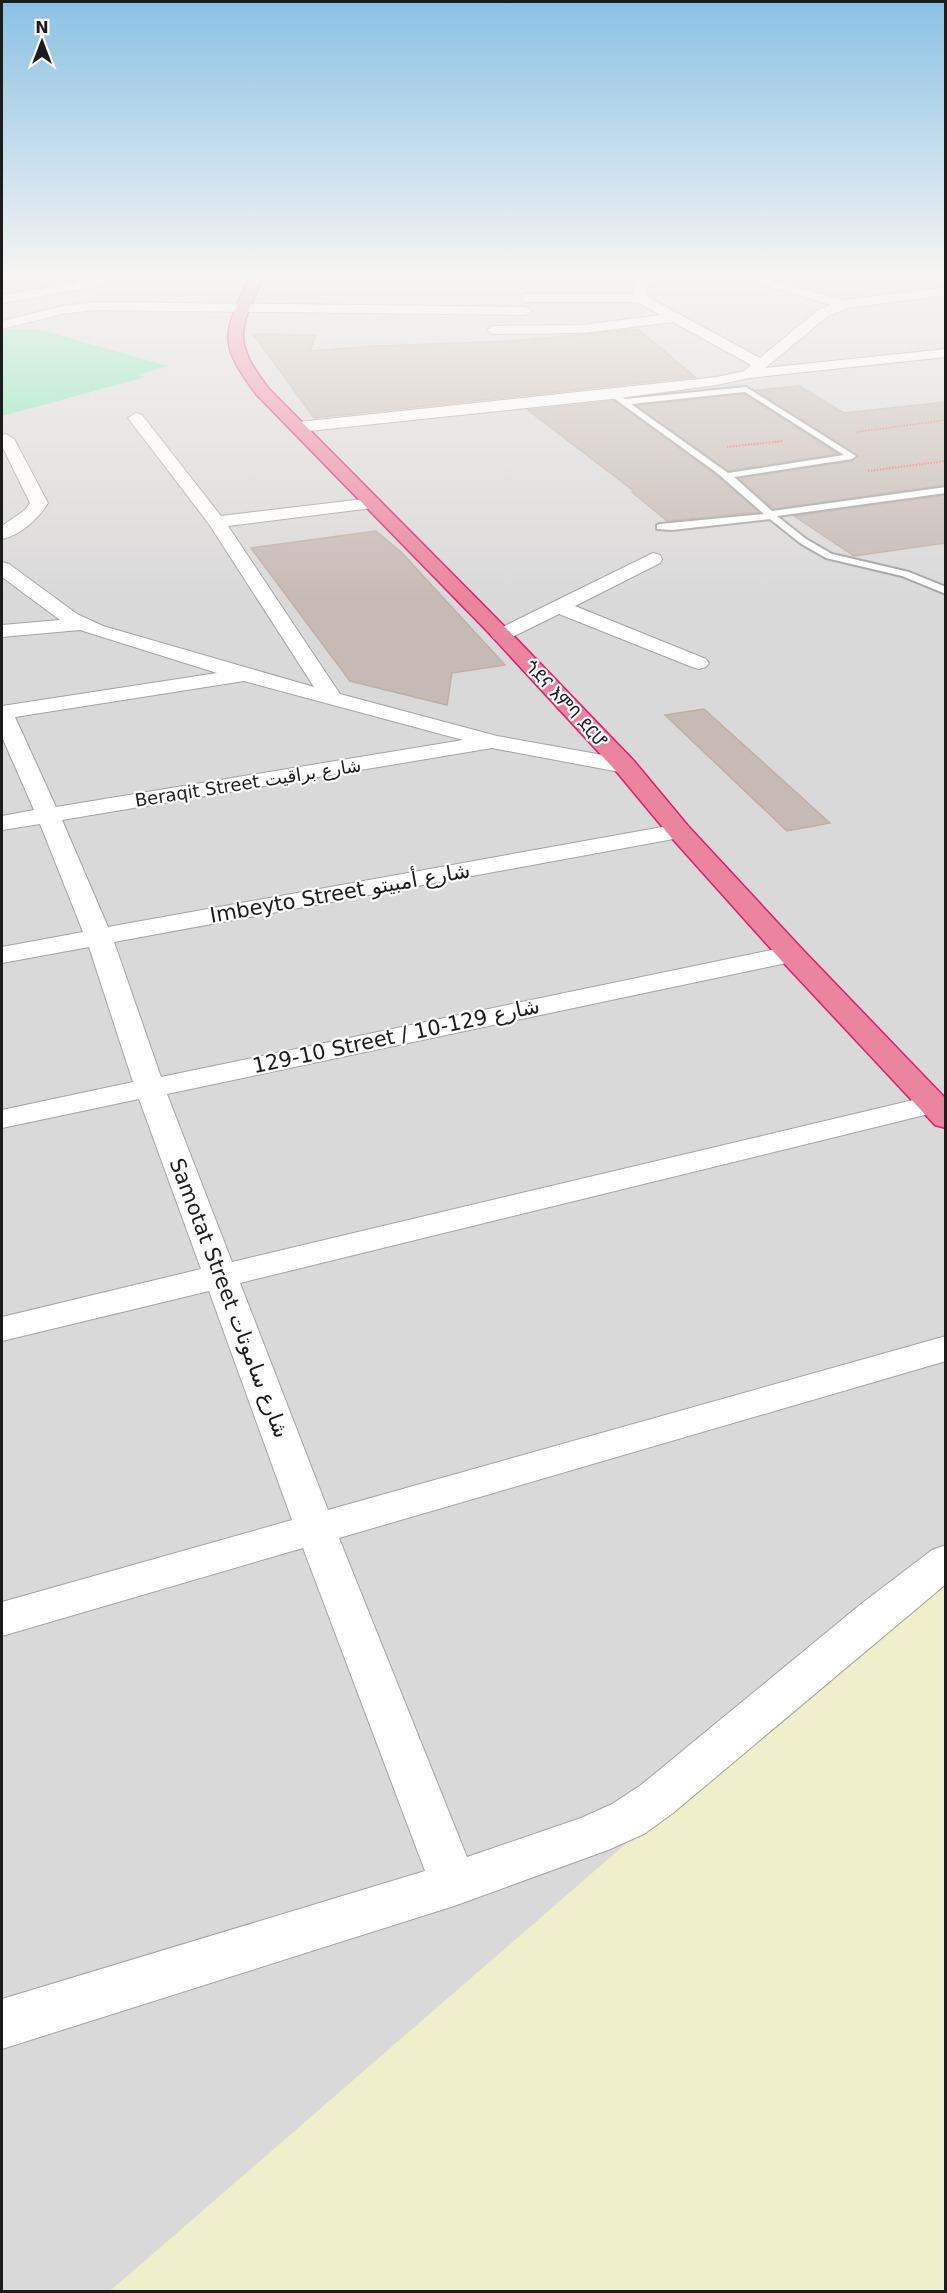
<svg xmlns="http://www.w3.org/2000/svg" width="947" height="2293" viewBox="0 0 947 2293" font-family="'DejaVu Sans',Cairo,'Noto Sans Ethiopic',sans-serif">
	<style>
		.residential { fill: #dad9d9 }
		.farmland { fill: #efefcb }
		.pitch { fill: #7ae2b2 }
		.building { fill: #c6bab4; stroke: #c1aea3; stroke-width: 1.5 }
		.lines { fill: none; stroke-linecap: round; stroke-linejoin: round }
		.lane-casing { stroke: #a3a3a3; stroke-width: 4 }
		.street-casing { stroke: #a3a3a3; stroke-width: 2 }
		.highway-casing { stroke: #e01a6d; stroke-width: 3 }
		.path-far1 { stroke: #ff6661; stroke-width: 1.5; stroke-dasharray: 1.5 1.5; stroke-linecap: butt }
		.path { stroke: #ff6661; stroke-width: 2; stroke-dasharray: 1.5 1.5; stroke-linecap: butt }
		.lane { fill: #fff; fill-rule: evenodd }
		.street { fill: #fff; fill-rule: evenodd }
		.highway { fill: #eb849f; fill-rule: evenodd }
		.labels { text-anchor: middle; stroke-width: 4.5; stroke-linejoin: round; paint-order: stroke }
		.far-street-label { font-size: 18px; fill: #1c1c1c; stroke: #fff }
		.street-label { font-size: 21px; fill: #1c1c1c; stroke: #fff }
	</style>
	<rect width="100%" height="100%" fill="#eee9e1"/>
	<path class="residential" d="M2,277H945V2291H2Z"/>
	<path class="farmland" d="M945,1567V2291H110Z"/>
	<path class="pitch" d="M2,330H42L168,366L139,375L146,377L2,416Z"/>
	<path class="building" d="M638,329L695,377L314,418L253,334L316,335L310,351L376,346L513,341Z
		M799,386L844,413L945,402V485L773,509L739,478L852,461L858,456L756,390Z
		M744,394L838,454L729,471L637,406Z
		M614,401L716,475L759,512L667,521L632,492H635L528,410Z
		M945,495V543L854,556L794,516Z
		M376,531L402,553L505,665L452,673L447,705L350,681L251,548Z
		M704,709L830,823L787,831L665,715Z"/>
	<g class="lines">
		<g class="lane-casing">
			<path id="lane" d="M746,387L856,456L852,459L734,477L772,511L946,487V493L777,516L806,539L832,554L909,572L946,587V594L902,576L826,558L800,543L770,519L672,530L657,529V525L660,524L764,514L717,473L608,394L615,392L625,399ZM745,392L844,455L728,473L631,404Z"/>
		</g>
		<g class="street-casing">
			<path id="street" d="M646,277H662L647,287L646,296L760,358L818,310L831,305L738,277H760L844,300L946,287V295L847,308L828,316L765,368L946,349V357L749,378L717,385L612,399L299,432L291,427L299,422L717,377L744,371L751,365L673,322L583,333L494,334L487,330L494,326L583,325L661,315L636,302H525L519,298L525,294H633L637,282Z
				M101,278L105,279L107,282L105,285L2,303V295Z
				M94,302L525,307L532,311L525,315L94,310L63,314L2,329V321L63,306Z
				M136,413L142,415L221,516L372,498L378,499L381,503L378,507L372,508L228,526L340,694L497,736L625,759L633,761L637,766L633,771L625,773L492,748L62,820L108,927L679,824L688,826L691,831L688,836L679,838L114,942L161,1077L791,946L801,948L805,954L801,960L791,962L167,1094L232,1262L934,1095L946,1099L945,1110L240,1283L328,1510L946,1336V1361L339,1538L467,1857L581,1818L612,1804L641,1785L861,1604L932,1550L946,1545V1584L673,1813L644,1834L608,1850L454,1906L2,2049V1999L425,1871L303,1548L2,1636V1602L292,1520L209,1291L2,1341V1317L201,1269L139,1099L2,1128V1110L133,1082L89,947L2,963V947L83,932L40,824L2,830V816L34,810L2,737V706L217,673L80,630L2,637V625L60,620L2,577V562L9,564L77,614L103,626L314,687L209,524L128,418ZM244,681L463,740L56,807L15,717Z
				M6,434L14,439L48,503C38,519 21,535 2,539V526L25,510L30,503L2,446V435Z
				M653,553L660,555L662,559L660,563L575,606L706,659L709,663L706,667L699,669L692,667L559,614L508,639H494L491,635L494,631Z"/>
		</g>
		<g class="highway-casing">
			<path id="highway" d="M250,277H263C240,329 231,340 269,389L502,624L634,761L688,826L801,948L946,1099V1128L935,1125L781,960L670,836L616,771L488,632L257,395C217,341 223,335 250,277Z"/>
		</g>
		<path class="path-far1" d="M856,432L946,420
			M774,442L783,441"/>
		<path class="path" d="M727,447L783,441
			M868,471L946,461"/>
		<use href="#lane" class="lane"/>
		<use href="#street" class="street"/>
		<use href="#highway" class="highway"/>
	</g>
	<linearGradient id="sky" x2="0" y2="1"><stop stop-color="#8ac1e4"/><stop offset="0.46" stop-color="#f7f5f2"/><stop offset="1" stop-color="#f7f5f2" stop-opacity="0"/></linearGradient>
	<rect width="947" height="598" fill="url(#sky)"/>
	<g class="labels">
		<g class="far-street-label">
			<text transform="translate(566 704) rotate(47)" y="6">ጎደና እምባ ደርሆ</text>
			<text transform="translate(248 783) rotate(-9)" y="6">Beraqit Street شارع براقيت</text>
		</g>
		<g class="street-label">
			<text transform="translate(340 893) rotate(-10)" y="7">Imbeyto Street شارع أمبيتو</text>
			<text transform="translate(396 1036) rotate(-12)" y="7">129-10 Street / شارع 129-10</text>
			<text transform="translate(229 1298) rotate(69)" y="7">Samotat Street شارع ساموتات</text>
		</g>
	</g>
	<rect width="947" height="2293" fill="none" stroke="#1c1c1c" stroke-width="6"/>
	<g transform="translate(42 42)" stroke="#ffffff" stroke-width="4.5" paint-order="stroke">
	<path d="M0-4.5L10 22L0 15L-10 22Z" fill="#1c1c1c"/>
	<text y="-9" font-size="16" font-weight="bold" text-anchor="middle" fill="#1c1c1c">N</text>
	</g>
</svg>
